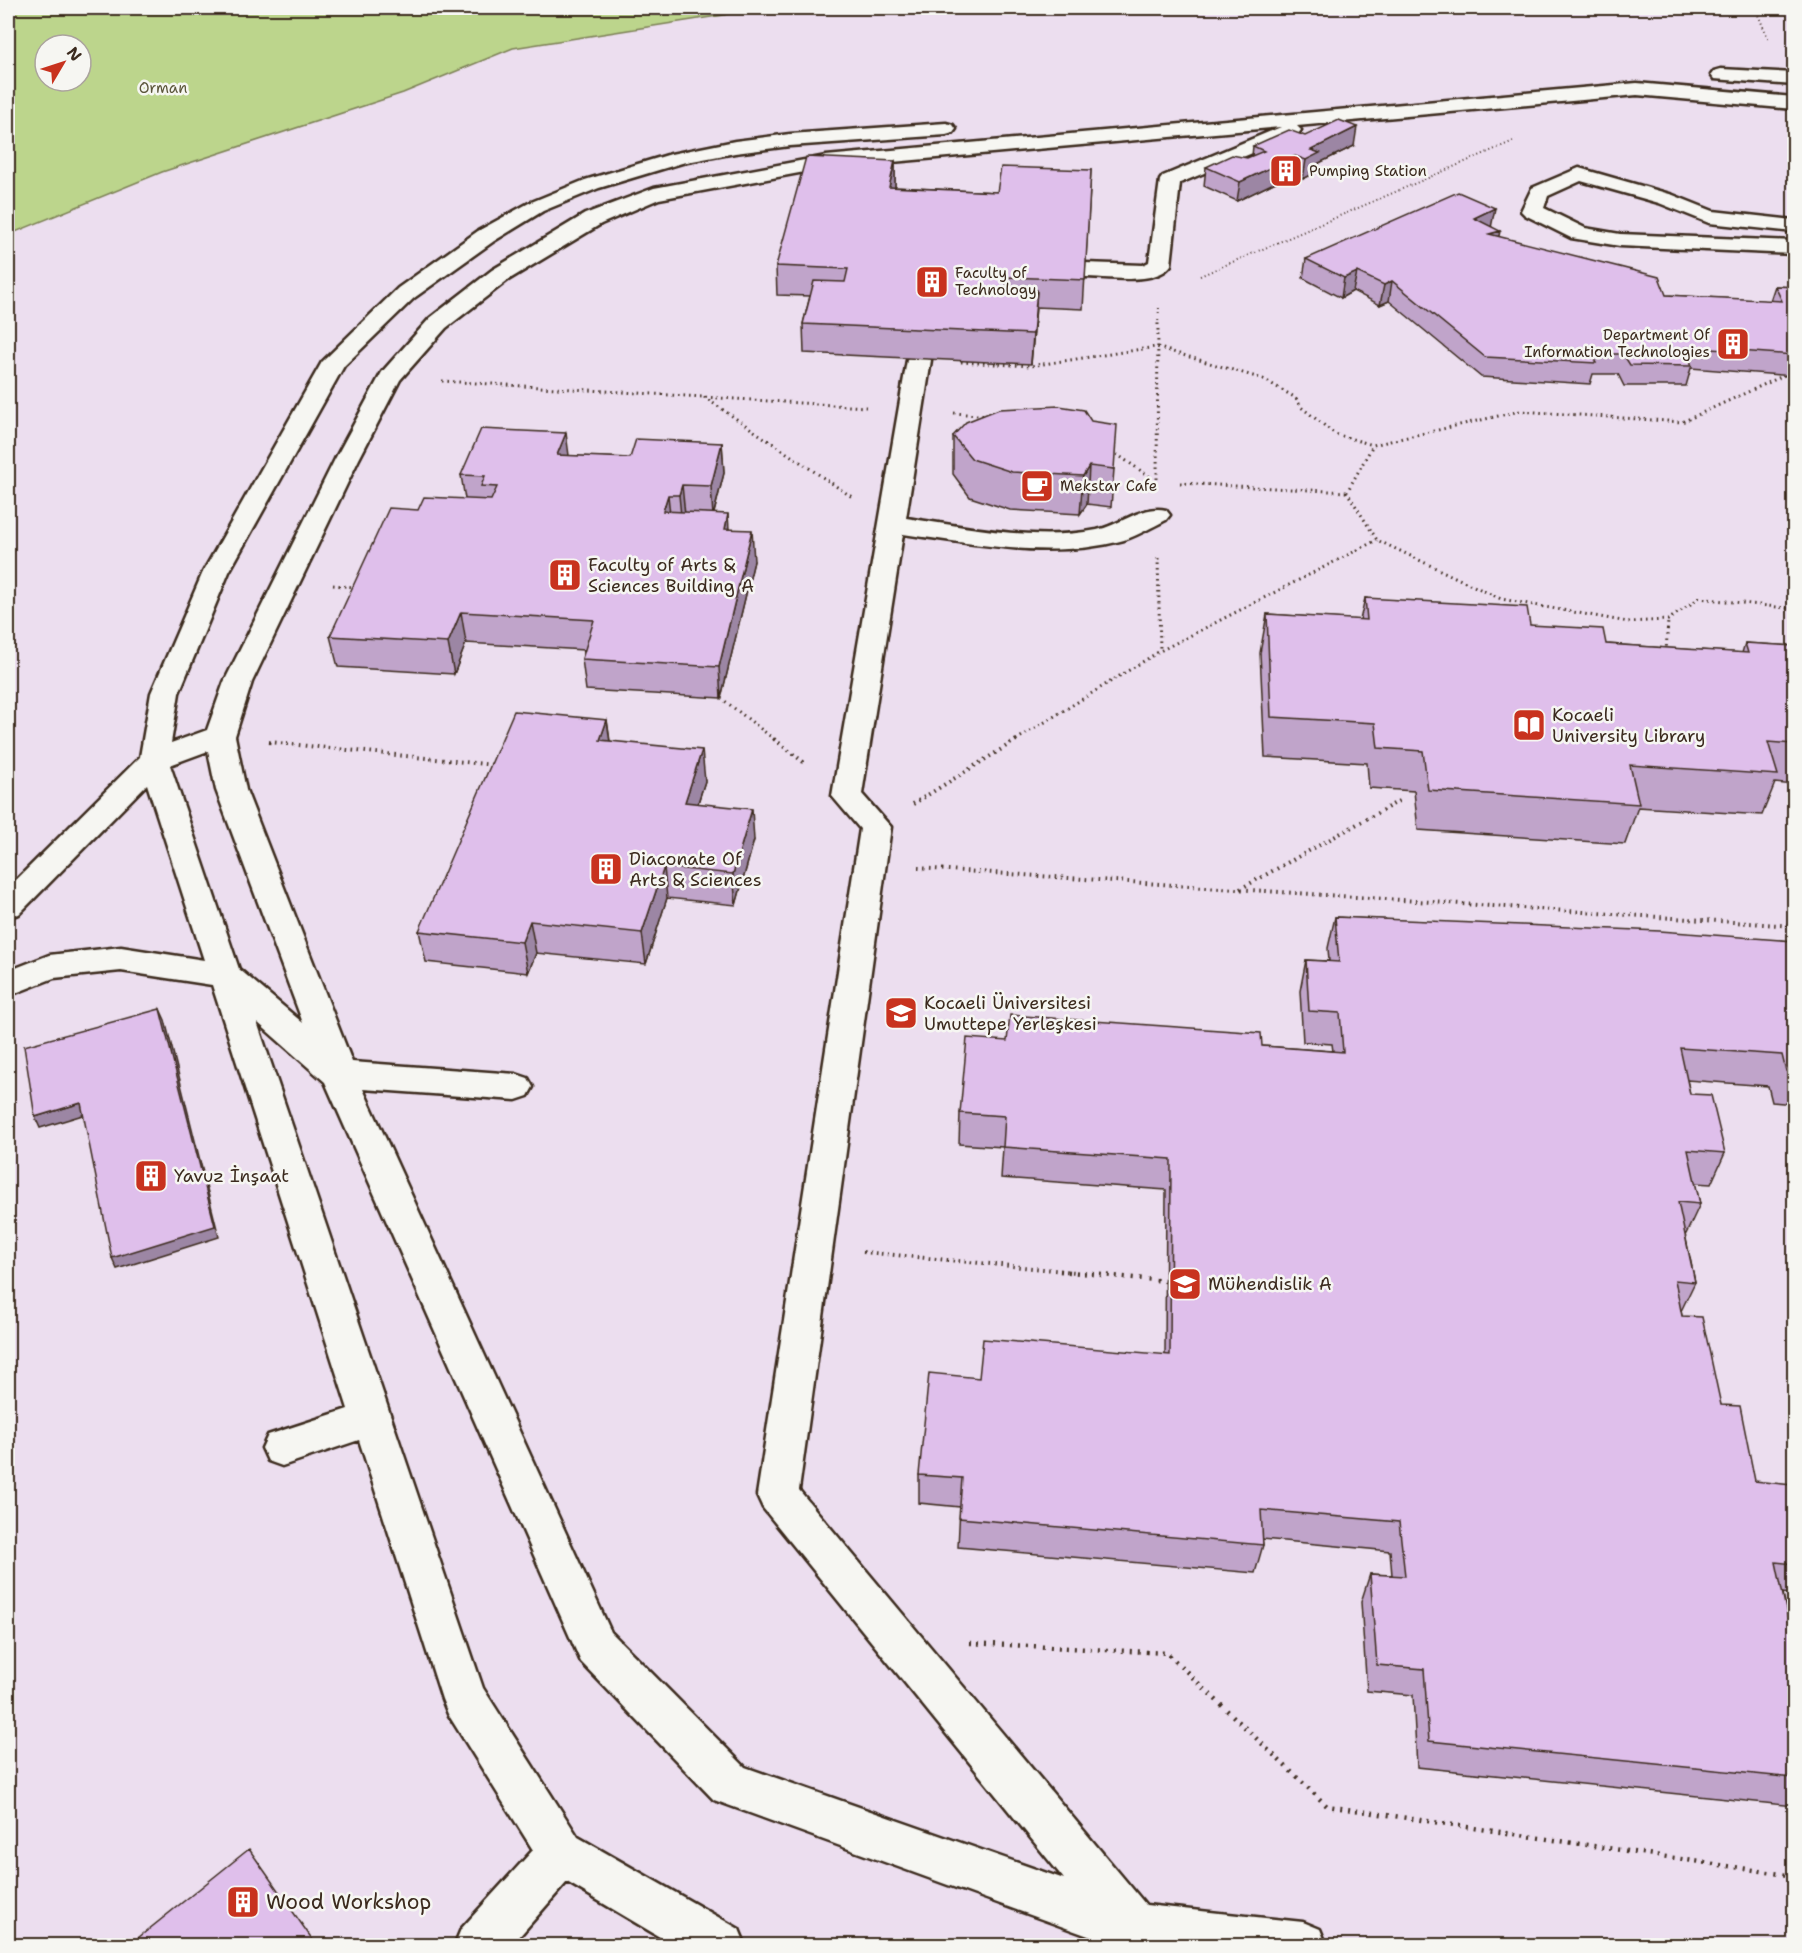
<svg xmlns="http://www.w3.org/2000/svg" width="1802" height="1953" viewBox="0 0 1802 1953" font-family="'Shantell Sans',sans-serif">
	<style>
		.built { fill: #ecdeef; fill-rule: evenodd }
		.green { fill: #bcd58c; stroke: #7c8055; stroke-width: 1.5; fill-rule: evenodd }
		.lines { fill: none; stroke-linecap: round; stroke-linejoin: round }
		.minor-casing { stroke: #3b2a1e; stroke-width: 5 }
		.path-far3 { stroke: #3b2a1e; stroke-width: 2; stroke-dasharray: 1 3; stroke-linecap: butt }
		.path-far2 { stroke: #3b2a1e; stroke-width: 3; stroke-dasharray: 1.5 4; stroke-linecap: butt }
		.path-far1 { stroke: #3b2a1e; stroke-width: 4; stroke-dasharray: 1.5 4.5; stroke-linecap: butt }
		.path { stroke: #3b2a1e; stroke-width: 4.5; stroke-dasharray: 2 6; stroke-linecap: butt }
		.minor { fill: #f6f6f2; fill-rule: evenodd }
		.wall { fill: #c0a4ca; stroke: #3b2a1e; stroke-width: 1.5 }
		.shaded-wall { fill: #9c86a4; stroke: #3b2a1e; stroke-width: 1.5 }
		.building { fill: #dfbfeb; stroke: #3b2a1e; stroke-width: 1.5 }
		.labels { text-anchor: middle; stroke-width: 5; stroke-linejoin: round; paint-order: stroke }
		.far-park-label { font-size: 15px; fill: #5b553a; stroke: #f6f6f2 }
		.far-poi-label { font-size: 15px; fill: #3b2a1e; stroke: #f6f6f2; text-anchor: start }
		.poi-label { font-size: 18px; fill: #3b2a1e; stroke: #f6f6f2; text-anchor: start }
		.near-poi-label { font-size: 21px; fill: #3b2a1e; stroke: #f6f6f2; text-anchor: start }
	</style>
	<rect width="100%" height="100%" fill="#f1ebf1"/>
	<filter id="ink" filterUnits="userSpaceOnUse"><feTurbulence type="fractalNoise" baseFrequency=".0167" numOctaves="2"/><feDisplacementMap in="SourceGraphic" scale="12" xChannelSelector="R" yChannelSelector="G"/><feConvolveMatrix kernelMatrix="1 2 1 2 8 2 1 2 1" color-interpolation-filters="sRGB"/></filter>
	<g filter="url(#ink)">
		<path class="built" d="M8,8H1794V1945H8ZM45,45H81V81H45Z"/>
		<path class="green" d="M8,8H749L724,15L513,48L403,93L162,172L8,235ZM45,45H81V81H45Z"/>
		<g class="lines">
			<g class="minor-casing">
				<path id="minor" d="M1721,69L1794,73V85L1714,79L1711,75L1714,71Z
					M1637,83L1794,97V109L1637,95L1297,126L1301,130L1298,134L1180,183L1171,265C1156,286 1107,277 1084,277L1076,275L1073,270L1076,265L1084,263L1143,265L1149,262L1160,180L1163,176L1281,127L826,168L659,199L601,224L508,280L446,328L400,380L359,459L252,682L235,736L246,790L352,1062L516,1074L528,1078L533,1087L528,1096L516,1100L363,1089L611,1632L745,1767L1064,1879L763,1508L757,1495L860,829L832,796L907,360L911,355L919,353L927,355L931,360L906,518C968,527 1035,542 1097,530C1120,525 1144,504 1166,510L1170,515L1166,520C1152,527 1139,535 1124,540C1052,560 976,544 903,534L862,794L891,827L799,1490L1146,1905L1303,1922L1320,1929L1327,1946H1116L714,1800L581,1662L325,1082L257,1022L483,1688L578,1837L739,1929L746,1946H675L567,1882L511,1946H454L461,1929L533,1850L448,1714L442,1699L359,1440L282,1466L268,1461L262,1448L268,1435L348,1409L212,985L121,971L54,978L8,996V971L49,955L121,947L204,960L147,784L19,914L8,917V888L140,757L151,693L203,572L322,362L398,288L478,231L529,203L585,180L671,154L735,141L790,134L946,123L953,125L956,129L953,133L946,135L790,146L735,153L682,163L599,188L543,211L494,241L414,298L344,366L229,572L179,693L171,743L207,730L224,682L335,459L382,372L430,318L492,270L585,214L654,188L826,156ZM208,751L216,790L303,1023L239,969L170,765Z
					M1579,168L1673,195L1713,211L1794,220V232L1709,223L1659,203L1581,181L1548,196L1544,208L1585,228L1620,234L1794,241V254L1620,246L1571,238L1525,215L1521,211L1532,188Z"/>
			</g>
			<path class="path-far3" d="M1755,8L1769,40
				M1200,276L1516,140
				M1158,325L1159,307"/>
			<path class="path-far2" d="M961,362L1030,366L1156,347L1263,379L1296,398L1301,407L1335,434L1373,445
				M1794,380L1785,375L1682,422L1520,411L1373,445L1347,492L1377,540L1501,599L1628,622L1668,620L1699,598L1794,609
				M442,381L866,407
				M704,397L852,497
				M954,413L989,416
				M1112,451L1150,477
				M1157,479L1158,323
				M1180,483L1347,492
				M1158,558L1160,651
				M333,585L355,587
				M1666,652L1668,620
				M721,698L775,740
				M1016,740L1160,651L1377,540"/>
			<path class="path-far1" d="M774,739L806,764
				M269,742L494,765
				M913,804L1018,739
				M918,868L1794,926
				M1240,889L1399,801
				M863,1252L1075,1272"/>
			<path class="path" d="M1060,1271L1166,1281
				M970,1643L1167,1653L1327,1806L1794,1876"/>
			<use href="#minor" class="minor"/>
		</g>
		<path class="wall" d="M1305,136L1354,146L1319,163L1317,172L1303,179L1292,174L1237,201L1204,186L1206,167L1247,158L1252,156L1253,146Z
			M895,161V187L997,192L1091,170L1083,309L1036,307L1031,364L804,353L803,324L810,296L777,295L776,266Z
			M1491,226L1499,237L1666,295L1770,301L1775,286L1794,287V376L1691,368L1686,386H1624L1618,374H1593L1590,384L1481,377L1389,301L1380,305L1353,291L1341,298L1303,278L1306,259Z
			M953,436L1114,469L1111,507L1087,504L1080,514L1010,510L970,497L953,474Z
			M722,443L724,473L714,513L729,529L754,561L721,698L586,690L582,659L584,650L466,643L454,674L338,667L330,636L465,499L461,475L569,456L630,458Z
			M1365,598L1530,625L1606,644L1742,653L1745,643L1794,646V785L1775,783L1762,815L1638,807L1625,844L1418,830L1414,791L1369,788L1367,763L1265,757L1260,653L1267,614L1360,620Z
			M607,720L610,741L705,781L698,803L754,840L736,905L667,898L646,964L536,953L528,973L426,962L419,931Z
			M1335,917L1794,941V1104L1772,1102L1768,1086L1687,1080L1690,1094L1725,1153L1711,1184L1695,1183L1700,1204L1686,1234H1685L1695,1282L1681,1311L1682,1316L1721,1405L1755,1481L1794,1496V1591L1792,1594L1783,1593L1790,1629H1794V1806L1417,1767L1413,1695L1367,1691L1361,1602L1370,1574L1392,1575L1390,1551L1262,1539L1263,1545L1255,1573L958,1547L960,1507L919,1503V1475L979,1378L1165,1355L1166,1190L1001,1178L1003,1147L959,1144L960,1113L1007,1041L1262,1046L1333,1051L1332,1044L1303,1042L1300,991L1306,960L1329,961L1328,948Z"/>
		<path class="shaded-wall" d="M1357,127L1354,146L1319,163L1317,172L1303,179L1306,160L1311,150Z
			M1295,156L1292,174L1237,201L1240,182Z
			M895,161V188L889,187Z
			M1495,208L1491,228L1474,218Z
			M1500,231L1496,250L1489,234Z
			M1357,272L1353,291L1341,298L1344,278Z
			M1392,281L1389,301L1380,305L1384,285Z
			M1037,290L1035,318L1031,364L1033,334Z
			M566,433L570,463L557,455Z
			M722,443L724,473L713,516L711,486Z
			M1089,466L1087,504L1080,514L1083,476Z
			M682,485L685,515L682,526L679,495Z
			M668,495L671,525L663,511Z
			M728,514L730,544L725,529Z
			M752,530L754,561L721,698L719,667Z
			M461,612L466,643L454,674L448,643Z
			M607,720L611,751L600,740Z
			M702,750L705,781L688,833L685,802Z
			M752,809L754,840L736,905L733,874Z
			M664,867L667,898L646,964L642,933Z
			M530,921L536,953L528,973L522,942Z
			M160,1009L165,1020L219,1237L117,1269L112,1258Z
			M81,1103L86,1114L40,1128L35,1117Z"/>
		<path class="building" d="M1339,120L1357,127L1311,150L1320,153L1306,160L1295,156L1240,182L1206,167L1232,155L1247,158L1264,151L1253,146L1289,130L1305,136Z
			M806,157L895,161L889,187L997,192L1001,167L1091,170L1085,280L1007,277L1006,289L1037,290L1033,334L803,324L814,281L845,282L848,269L776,266Z
			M1458,192L1495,208L1474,218L1500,231L1489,234L1659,277L1666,295L1782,301L1775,286L1794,287V355L1685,347L1692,366L1630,365L1623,354H1591L1596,363L1485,357L1392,281L1384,285L1357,272L1344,278L1306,259Z
			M1059,406L1084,410L1091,421L1117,425L1114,469L1089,466L1083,476L1012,472L972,459L953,436L966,422L999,409Z
			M481,429L566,433L557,455L630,458L636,439L722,443L711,486L682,485L679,495H668L663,511L728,514L725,529L752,530L719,667L582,659L594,620L461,612L448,643L330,636L389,508L418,510L424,497L491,500L497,487L481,486L485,476L461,475Z
			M1365,598L1527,607L1530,625L1603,629L1606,644L1748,653L1745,643L1794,646V744L1768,742L1778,775L1630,765L1639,804L1428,790L1423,751L1378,748L1375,723L1271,717L1267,614L1367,620Z
			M514,711L607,720L600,740L702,750L685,802L752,809L733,874L664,867L642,933L530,921L522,942L419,931Z
			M1335,917L1660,931L1794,941V1071H1786L1782,1055L1680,1048L1690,1094L1711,1095L1725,1153L1688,1150L1700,1204L1678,1202L1695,1282L1675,1280L1682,1316L1702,1317L1721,1405L1740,1406L1755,1481L1792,1485L1794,1496V1564L1776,1562L1790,1629H1794V1778L1429,1741L1424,1669L1377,1665L1370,1574L1405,1576L1399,1522L1261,1510L1263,1545L959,1518L962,1478L919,1475L929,1373L979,1378L983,1339L1170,1355L1171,1159L1003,1147L1005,1116L960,1113L967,1038L1007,1041L1010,1015L1261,1033L1262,1046L1343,1052L1340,1013L1309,1011L1306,960L1339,962Z
			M160,1009L215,1226L112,1258L81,1103L35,1117L24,1046Z
			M249,1849L317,1946H128Z"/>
	</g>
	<defs>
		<g id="building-square" transform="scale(1.725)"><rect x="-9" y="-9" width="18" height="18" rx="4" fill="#c8321e" stroke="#f6f6f2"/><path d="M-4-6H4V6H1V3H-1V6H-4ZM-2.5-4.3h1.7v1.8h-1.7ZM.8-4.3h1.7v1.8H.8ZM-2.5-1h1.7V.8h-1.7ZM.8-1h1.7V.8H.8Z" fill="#fff"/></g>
		<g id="cafe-square" transform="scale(1.725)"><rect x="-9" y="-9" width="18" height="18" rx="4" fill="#c8321e" stroke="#f6f6f2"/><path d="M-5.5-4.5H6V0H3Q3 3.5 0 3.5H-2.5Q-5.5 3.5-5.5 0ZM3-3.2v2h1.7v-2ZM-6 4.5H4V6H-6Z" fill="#fff"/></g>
		<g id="library-square" transform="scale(1.725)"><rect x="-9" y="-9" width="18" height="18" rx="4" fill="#c8321e" stroke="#f6f6f2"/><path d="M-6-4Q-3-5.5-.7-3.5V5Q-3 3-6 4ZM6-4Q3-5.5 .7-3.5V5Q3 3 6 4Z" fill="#fff"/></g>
		<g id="university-square" transform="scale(1.725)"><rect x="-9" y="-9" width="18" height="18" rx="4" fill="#c8321e" stroke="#f6f6f2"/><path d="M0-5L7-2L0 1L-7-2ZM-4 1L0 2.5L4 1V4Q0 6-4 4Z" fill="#fff"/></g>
		<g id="school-square" transform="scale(1.725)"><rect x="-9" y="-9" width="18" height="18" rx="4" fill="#c8321e" stroke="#f6f6f2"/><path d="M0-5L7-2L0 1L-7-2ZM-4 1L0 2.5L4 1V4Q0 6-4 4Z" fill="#fff"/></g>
	</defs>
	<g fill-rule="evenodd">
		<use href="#building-square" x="1286" y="171"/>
		<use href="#building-square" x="932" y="282"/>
		<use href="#building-square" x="1733" y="344"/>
		<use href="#cafe-square" x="1037" y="486"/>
		<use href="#building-square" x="565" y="575"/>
		<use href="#library-square" x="1529" y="725"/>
		<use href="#building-square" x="606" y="869"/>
		<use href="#university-square" x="901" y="1013"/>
		<use href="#building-square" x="151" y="1176"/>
		<use href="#school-square" x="1185" y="1284"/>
		<use href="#building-square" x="243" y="1902"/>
	</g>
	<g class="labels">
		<g class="far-park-label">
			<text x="163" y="93">Orman</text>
		</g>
		<g class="far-poi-label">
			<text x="1309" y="176">Pumping Station</text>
			<text x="955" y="278">Faculty of<tspan x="955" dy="17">Technology</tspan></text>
			<text x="1710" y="340" text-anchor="end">Department Of<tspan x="1710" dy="17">Information Technologies</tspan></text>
			<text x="1060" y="491">Mekstar Cafe</text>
		</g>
		<g class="poi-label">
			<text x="588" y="571">Faculty of Arts &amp;<tspan x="588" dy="21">Sciences Building A</tspan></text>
			<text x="1552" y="721">Kocaeli<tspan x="1552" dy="21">University Library</tspan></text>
			<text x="629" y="865">Diaconate Of<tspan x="629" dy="21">Arts &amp; Sciences</tspan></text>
			<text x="924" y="1009">Kocaeli Üniversitesi<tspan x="924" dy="21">Umuttepe Yerleşkesi</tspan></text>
			<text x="174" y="1182">Yavuz İnşaat</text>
			<text x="1208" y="1290">Mühendislik A</text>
		</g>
		<g class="near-poi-label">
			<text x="266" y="1909">Wood Workshop</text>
		</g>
	</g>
	<rect width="1802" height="1953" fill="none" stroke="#f6f6f2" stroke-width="30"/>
	<rect x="15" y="15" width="1772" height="1923" fill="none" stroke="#3b2a1e" stroke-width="2" filter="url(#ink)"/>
	<g transform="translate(63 63) rotate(51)"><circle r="28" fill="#f6f6f2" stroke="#aba49d" stroke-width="1.5"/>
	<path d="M0-4.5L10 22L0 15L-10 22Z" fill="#c8321e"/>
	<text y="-9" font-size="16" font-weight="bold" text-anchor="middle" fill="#3b2a1e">N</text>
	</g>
</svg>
